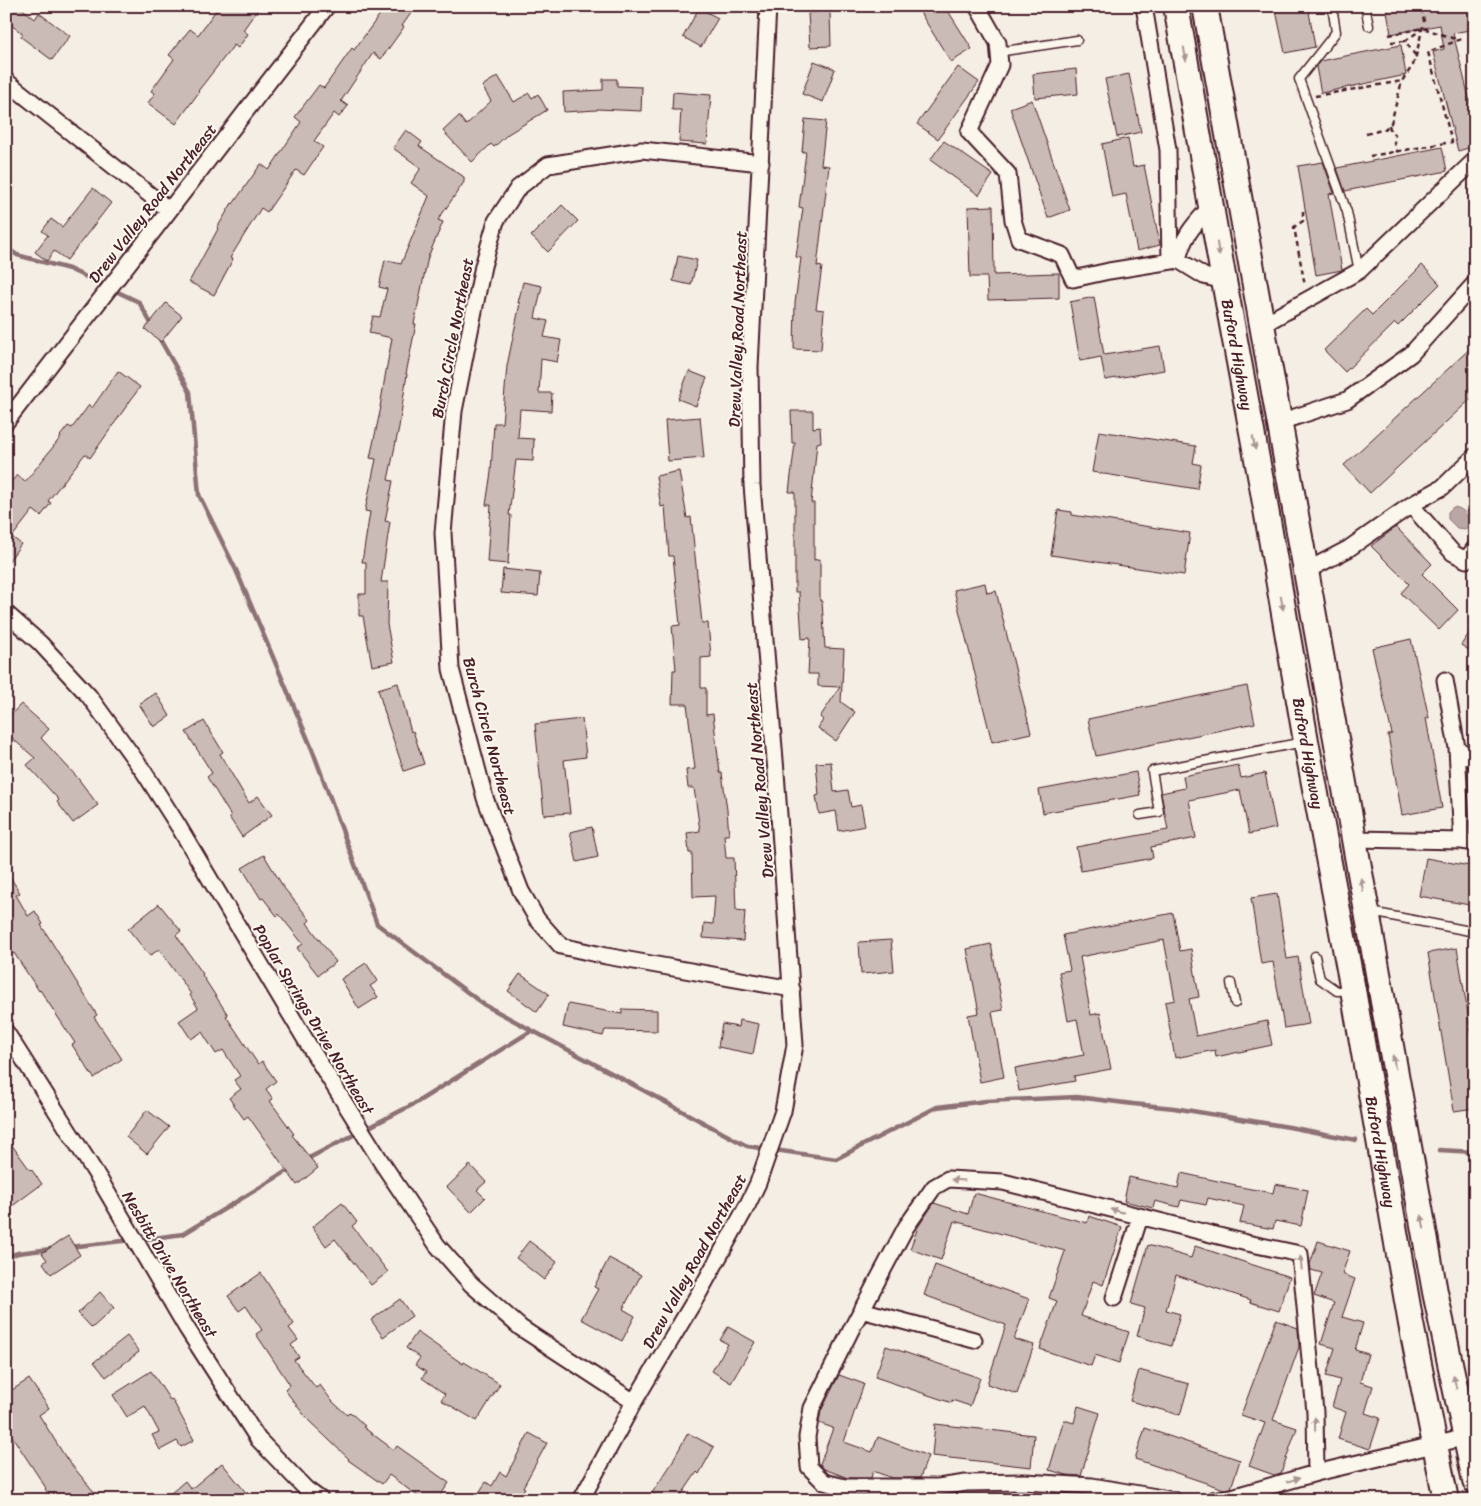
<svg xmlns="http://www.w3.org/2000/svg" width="1481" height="1506" viewBox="0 0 1481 1506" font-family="Sriracha,sans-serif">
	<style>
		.water { fill: #baa7a5; stroke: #8d7174 }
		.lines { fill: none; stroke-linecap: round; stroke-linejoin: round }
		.stream { stroke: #8d7174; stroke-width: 4.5 }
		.building { fill: #cabbb6; stroke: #4a1f2b }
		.lane-casing { stroke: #4a1f2b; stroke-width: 11 }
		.street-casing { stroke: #4a1f2b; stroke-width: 19 }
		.primary-casing { stroke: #4a1f2b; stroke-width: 28 }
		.path { stroke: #4a1f2b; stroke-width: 2.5; stroke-dasharray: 5 4; stroke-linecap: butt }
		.lane { stroke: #fbf7ec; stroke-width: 8 }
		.street { stroke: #fbf7ec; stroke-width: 15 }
		.primary { stroke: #fbf7ec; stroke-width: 24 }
		.oneway { fill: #ab9695 }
		.labels { text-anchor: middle; stroke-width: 4; stroke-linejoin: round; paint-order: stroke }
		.street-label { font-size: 16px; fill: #4a1f2b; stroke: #fbf7ec }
	</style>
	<rect width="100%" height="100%" fill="#f4eee4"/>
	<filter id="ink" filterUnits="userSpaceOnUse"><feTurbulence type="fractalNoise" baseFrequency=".02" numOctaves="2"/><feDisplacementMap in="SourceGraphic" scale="10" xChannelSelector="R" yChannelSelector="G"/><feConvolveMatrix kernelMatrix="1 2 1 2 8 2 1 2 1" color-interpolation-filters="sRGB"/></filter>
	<g filter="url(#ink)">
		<path class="water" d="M1453,507C1461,507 1469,514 1469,523L1466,529L1457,528L1448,519V512Z"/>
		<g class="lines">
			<path class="stream" d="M6,247L17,255L69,269L139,302L153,327
				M158,336L190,392L199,495L236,570L312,749L377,924L483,1004L747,1146L836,1159L937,1107L986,1101L1077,1097L1133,1104L1174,1108L1289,1127L1356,1140
				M1439,1150L1475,1152
				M305,1160L414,1104L531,1031
				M139,1240L183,1234L292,1168
				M69,1247L131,1240
				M6,1257L18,1253L51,1249"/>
		</g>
		<path class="building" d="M6,6H19L35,19L39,13L70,36L52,60L21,37L23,34L6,21Z
			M219,6H260L243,30L248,34L238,48L234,45L198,91L199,92L176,124L148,103L155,93L151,91L174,59L169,55L190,29L198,35Z
			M386,6H416L402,26L404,27L381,59L373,53L341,101L348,106L339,117L334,113L314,141L323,147L304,175L296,170L267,212L261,208L230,258L233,259L214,295L189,282L218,229L217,228L232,203L233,204L261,164L269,170L301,122L295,117L319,85L324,88L352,48L354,50Z
			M916,6H945L972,49L951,62Z
			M1275,6H1308L1315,47L1285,53Z
			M1386,6H1419L1420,12L1437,9V6H1475V29L1453,33L1475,122V146L1458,151L1433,52L1444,49L1440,25L1391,34Z
			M699,8L718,18L701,47L683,37Z
			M830,12L831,46L810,47L808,13Z
			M1401,45L1406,75L1321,93L1316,67L1320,61Z
			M814,61L835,69L823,102L802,94Z
			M958,67L979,82L938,139L917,124Z
			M1076,69L1078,94L1035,98L1033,74Z
			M1129,74L1141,132L1117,137L1105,79Z
			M498,76L514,102L529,93L532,98L538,94L547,110L508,134L494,147L491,144L472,162L443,131L459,116L466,125L491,101L482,86Z
			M603,79H617V86L642,87L641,111L597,109V110L564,112L563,92L603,90Z
			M673,92L711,95L707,144L679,142L681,110H672Z
			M1032,100L1070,210L1048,218L1010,108Z
			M805,119L826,121L821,165L829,166L817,266L822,267L816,309L824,310L821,350L794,349L795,303L801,258L796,257L803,208L799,207L806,152H802Z
			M406,130L422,142L419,146L464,177V182L438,220L443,222L428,257L414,324H416L406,374H407L399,427L388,480L393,481L385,521L390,522L381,582H388L387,624L394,662L372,666L363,616H359V594H366V562H362L370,512L365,511L376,459L370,458L381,407H380L386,371L392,338L369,333L373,316L380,317L387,289L379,287L385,260L401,264L429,196L411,183L421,168L393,148Z
			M1128,138L1133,167L1144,165L1160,245L1137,251L1126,194L1112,197L1102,144Z
			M944,141L993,175L979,195L930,160Z
			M1442,147L1447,171L1345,191L1337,168Z
			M1323,162L1334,193L1329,194L1342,270L1316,275L1298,166Z
			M93,188L111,203L67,260L54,251L47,261L35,252L48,235L42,231L51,219L62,227Z
			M562,205L578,221L548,252L531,236Z
			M993,206L994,275L1059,273V298L988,300L987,277H970L968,207Z
			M678,256L697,260L691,285L673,281Z
			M1422,265L1440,284L1398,326L1395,323L1345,372L1324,350L1366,309L1372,315Z
			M523,282L542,286L535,318L548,321L544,337L561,340L557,362L541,359L539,393H552L551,411L520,409L518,438L534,439L533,461L516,460L509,515H511L508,564L487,562L491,505H486L491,472L494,423H502L507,366L520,303H518Z
			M1094,297L1104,355L1160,346L1164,370L1105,380L1101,357L1080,361L1070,302Z
			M166,303L182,316L161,342L145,329Z
			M1475,344V395L1370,493L1344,465Z
			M118,371L140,387L90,458L85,454L48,501L51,503L41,516L33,510L12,537L21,544L6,565V488L17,475L25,482L61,437L60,436L68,426L72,428L89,405L92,408Z
			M689,371L707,378L696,406L678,399Z
			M791,411H813V428L820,427L821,442L817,443L811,503H814V560L820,559V601H822L825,648L844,649L841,702L855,712L836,741L818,728L823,720L820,717L840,687L818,686V674H808L810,638L802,639L799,592H795V492H789L795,443H792Z
			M700,417L704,458L668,461L665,420Z
			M1099,431L1196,446L1193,463L1201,465L1197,489L1092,472Z
			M679,471L687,518L691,517L702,623H708L711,657L701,658V688H706V715L713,714L720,773H722L727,810L729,835H724L726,858H734L736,910L745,911L743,941L703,938L704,923L713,924L715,896L693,897L692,853H689L687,833L700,831L694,788H688L686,770L695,769L687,704H672L673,670H676L672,626L680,625L673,556H669L665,506L661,507L656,476Z
			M1058,510L1072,512V515L1190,533L1184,575L1051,555Z
			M1396,527L1432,564L1422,574L1458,610L1439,630L1401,593L1409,584L1371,546Z
			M503,569L540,573L538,596L501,593Z
			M985,583L987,593L996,591L1031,733L992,742L954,590Z
			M1475,625V654L1461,645Z
			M1411,639L1429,718H1426L1442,808L1402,815L1388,735L1392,734L1372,648Z
			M398,683L411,732L413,731L424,764L404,771L388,724L378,689Z
			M1247,686L1255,723L1096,756L1088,719Z
			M156,693L170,716L154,727L139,704Z
			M21,704L49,729L41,738L77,777L98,805L73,823L57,802L59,800L27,765L35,758L6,733V720Z
			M582,719L586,757L564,760L570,813L544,815L535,724Z
			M204,721L223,752L220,754L249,803L258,796L272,815L242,837L229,817L231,816L207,777L212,773L186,732Z
			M831,762L834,792L848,790L851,807L861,805L865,826L839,831L836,811L819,814L816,796L819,795L816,763Z
			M1238,765L1241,778L1265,773L1276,828L1249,834L1240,790L1189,800L1196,838L1151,847L1153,858L1081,871L1076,847L1168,830L1161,793L1185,788L1183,776Z
			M1136,772L1140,795L1043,813L1039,790Z
			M592,827L598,857L577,862L570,832Z
			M264,855L284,888L310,920L307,923L336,962L318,975L297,948L303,944L279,914L277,916L263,898L261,899L242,868Z
			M1426,858L1475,867V906L1419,896Z
			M6,870L20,893L16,895L28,916L35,911L43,924L41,925L97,1015L94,1017L122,1059L94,1078L72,1045L75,1043L40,990L39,991L14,953L12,954L6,945Z
			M1277,894L1287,959L1298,957L1309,1024L1284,1028L1273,962L1261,964L1251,898Z
			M159,904L181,931L176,935L203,974L202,975L228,1015L226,1016L258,1064L262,1061L276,1081L266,1089L273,1099L270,1101L294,1134L292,1135L318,1168L297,1185L248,1116L244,1119L229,1098L241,1089L234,1080L240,1076L223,1050L216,1054L202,1032L191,1039L179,1021L198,1008L190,995L191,994L159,949L150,956L128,929Z
			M1173,913L1180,951L1191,949L1199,997L1189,999L1196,1036L1267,1021L1272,1045L1216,1057L1215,1050L1175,1058L1165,1002L1175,1000L1164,940L1080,957L1091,1015L1100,1013L1111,1069L1074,1076L1075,1081L1019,1091L1015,1068L1084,1055L1077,1019L1068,1021L1059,972L1070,970L1063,935Z
			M891,940L894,971L861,974L859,942Z
			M991,944L1003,1010L992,1012L1004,1077L980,1082L968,1015L979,1013L967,949Z
			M1457,948L1475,1056V1108L1454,1111L1428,953Z
			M366,963L378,981L370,986L378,997L359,1009L341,979Z
			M520,974L549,994L537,1012L508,991Z
			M568,1004L622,1014V1009L657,1010V1031L605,1030L603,1036L563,1027Z
			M739,1020L759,1024L753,1054L718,1047L722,1024L738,1027Z
			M147,1110L169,1127L147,1154L126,1137Z
			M6,1137L30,1170L31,1169L42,1184L11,1207L6,1201Z
			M470,1165L486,1182L477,1190L485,1198L471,1212L447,1187Z
			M1181,1173L1236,1185L1235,1186L1273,1193L1275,1184L1308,1190L1301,1226L1275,1221L1273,1229L1240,1223L1244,1206L1208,1198L1206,1205L1181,1200L1179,1207L1155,1201L1153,1208L1124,1201L1129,1177L1178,1188Z
			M974,1193L1087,1223L1089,1216L1122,1227L1103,1285L1093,1281L1081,1316L1129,1332L1119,1363L1095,1355L1091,1366L1040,1349L1057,1301L1049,1298L1065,1251L954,1221L941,1260L910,1249L918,1227L934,1203L968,1214Z
			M342,1203L357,1222L352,1226L388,1272L371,1285L335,1239L326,1246L312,1227Z
			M68,1236L80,1255L51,1274L43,1263L47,1260L42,1253Z
			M529,1241L557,1262L544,1280L516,1258Z
			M1318,1241L1350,1251L1342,1274L1355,1279L1342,1317L1363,1323L1355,1350L1368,1354L1360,1382L1373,1386L1365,1413L1380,1418L1370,1449L1338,1439L1346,1412L1332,1407L1340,1380L1326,1376L1335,1348L1321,1344L1334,1303L1314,1296L1322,1273L1311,1270L1310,1264Z
			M1148,1245L1191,1258L1195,1246L1290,1277L1279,1311L1250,1302L1251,1300L1176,1275L1166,1310L1180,1314L1171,1346L1137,1336L1145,1308L1131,1304Z
			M609,1258L641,1275L623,1309L635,1316L622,1341L581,1319L598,1289L594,1287Z
			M935,1265L1029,1299L1014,1339L1034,1345L1017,1394L987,1384L1006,1325L924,1295Z
			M261,1273L294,1324L289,1328L298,1340L291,1345L299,1357L294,1360L316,1388L320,1385L332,1401L347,1415L350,1412L365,1426L363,1427L394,1450L397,1446L449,1483L437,1500H423L389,1475L382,1484L348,1460L349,1459L308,1420L285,1390L290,1385L256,1334L262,1330L246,1306L239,1311L228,1296Z
			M100,1292L114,1308L92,1328L78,1313Z
			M400,1299L412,1316L383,1337L371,1320Z
			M1276,1320L1298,1328L1299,1347L1273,1420L1297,1428L1281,1473L1274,1475L1249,1466L1265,1423L1241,1415Z
			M728,1327L755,1342L731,1383L712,1371L728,1344L720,1340Z
			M417,1332L463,1364L464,1362L500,1384L477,1421L441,1400L445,1394L422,1378L426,1372L415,1365L420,1358L406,1348Z
			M127,1336L139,1352L106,1377L94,1362Z
			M886,1346L980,1378L970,1406L952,1400V1403L875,1377Z
			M1139,1370L1189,1384L1180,1415L1130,1401Z
			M151,1371L170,1400L172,1399L194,1440L181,1447L177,1441L160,1450L152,1435L159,1432L145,1406L127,1417L113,1395Z
			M839,1375L864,1384L844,1442L872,1452L878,1437L928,1456L920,1478H892L873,1471L871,1478H848L824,1469L820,1464L833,1428L819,1423L821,1411Z
			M29,1379L49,1408L39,1415L66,1458L94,1492L85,1500H76L72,1495L66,1500H53L45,1489L46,1488L6,1427V1394Z
			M1078,1406L1100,1413L1081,1476L1067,1475L1049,1470L1064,1420L1074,1423Z
			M935,1424L1034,1435L1031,1467L932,1456Z
			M1145,1428L1240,1460L1231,1488L1224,1489L1135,1459Z
			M529,1433L547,1443L523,1487L525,1488L517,1500H474L486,1482L492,1486L500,1472L506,1476Z
			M688,1433L714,1447L699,1474L697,1472L678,1500H662L652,1493L674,1460H673Z
			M222,1463L252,1500H163L185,1481L191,1489Z"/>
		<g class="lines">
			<g class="lane-casing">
				<path id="lane" d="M1332,6L1336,32L1299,79L1347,212L1359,271
					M1365,6L1369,26
					M998,52L1077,40
					M1140,815L1159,812L1152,771L1304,742
					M1371,912L1475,932
					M1315,956L1320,979L1337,991L1350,990
					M1231,983L1235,1003"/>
			</g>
			<g class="street-casing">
				<path id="street" d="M977,6L998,43L1000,65L969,132L1008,174L1013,220L1019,239L1062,255L1073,279L1109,271L1178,260L1204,276L1224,281
					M1144,6L1168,150L1170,261
					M6,81L169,210
					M761,163L642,150L548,165L518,188L496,221L483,266L454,411L443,533L451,669L485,798L521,891L537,919L561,946L606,956L792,989
					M1178,260C1183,235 1195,224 1212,205
					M1262,325L1359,271L1475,160
					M6,422L327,6
					M1280,422L1347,400L1411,354L1475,283
					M1411,505L1453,553L1466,560L1475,548
					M1306,571L1348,549L1411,505L1443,487L1475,456
					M6,613L40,643L89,696L144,772L179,827L311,1049L382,1163L437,1245L471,1284L521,1328L634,1402
					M1445,680L1457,748L1462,841
					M1457,748L1475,761
					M1354,839L1462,841L1475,843
					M6,1032L100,1180L186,1327L258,1439L306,1489L321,1500
					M1114,1298L1140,1217
					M861,1310L974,1340
					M581,1500L634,1402L699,1293L747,1206L758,1183L783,1111L795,1045L776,772L752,485L750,367L768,6
					M1174,1500L1092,1486L1025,1482L966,1483L938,1487H845L824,1482L809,1467L807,1437L812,1408L852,1328L906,1227L934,1187L948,1179L1003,1182L1247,1243L1300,1254L1315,1412L1316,1473
					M1212,1500L1232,1497L1316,1473L1467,1437"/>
			</g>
			<g class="primary-casing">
				<g id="primary">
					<path id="s1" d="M1176,6L1224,281L1262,486L1306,741L1353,990L1411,1324L1446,1500"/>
					<path d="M1205,6L1435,1292L1475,1481"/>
				</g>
			</g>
			<path class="path" d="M1389,35L1423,28L1458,40
				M1405,41L1422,29
				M1391,42L1405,41L1415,55
				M1315,96L1402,81
				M1389,125L1391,132L1395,135L1394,143L1397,152
				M1366,134L1385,129L1391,123L1402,81L1413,65L1416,56L1424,21L1421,6
				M1370,156L1452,142L1428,52L1464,38
				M1303,211V221L1294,227L1305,286"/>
			<use href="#lane" class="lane"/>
			<use href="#street" class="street"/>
			<use href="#primary" class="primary"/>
		</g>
		<defs><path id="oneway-solid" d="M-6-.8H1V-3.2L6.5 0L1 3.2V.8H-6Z" transform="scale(1.25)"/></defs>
		<g class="oneway">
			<use href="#oneway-solid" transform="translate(1185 54) rotate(80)"/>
			<use href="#oneway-solid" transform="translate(1218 249) rotate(81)"/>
			<use href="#oneway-solid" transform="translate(1254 443) rotate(79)"/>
			<use href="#oneway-solid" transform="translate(1282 603) rotate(80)"/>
			<use href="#oneway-solid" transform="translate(1362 885) rotate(-100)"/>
			<use href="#oneway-solid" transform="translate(1394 1062) rotate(-100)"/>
			<use href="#oneway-solid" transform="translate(958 1180) rotate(-177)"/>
			<use href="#oneway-solid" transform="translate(1117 1211) rotate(-166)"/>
			<use href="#oneway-solid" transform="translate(1423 1222) rotate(-100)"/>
			<use href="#oneway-solid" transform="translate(1301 1263) rotate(-96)"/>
			<use href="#oneway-solid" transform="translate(1455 1382) rotate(-102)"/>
			<use href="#oneway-solid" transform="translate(1315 1424) rotate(-91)"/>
			<use href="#oneway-solid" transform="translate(1293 1480) rotate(-16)"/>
		</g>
	</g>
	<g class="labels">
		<g class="street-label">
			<text transform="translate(152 203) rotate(-52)" y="6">Drew Valley Road Northeast</text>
			<text transform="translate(737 329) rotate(-88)" y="6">Drew Valley Road Northeast</text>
			<text transform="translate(452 338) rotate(-79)" y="6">Burch Circle Northeast</text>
			<text dy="6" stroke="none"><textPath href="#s1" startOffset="354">Buford Highway</textPath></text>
			<text transform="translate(490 736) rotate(75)" y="6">Burch Circle Northeast</text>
			<text dy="6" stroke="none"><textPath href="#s1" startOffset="759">Buford Highway</textPath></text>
			<text transform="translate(759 780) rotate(-95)" y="6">Drew Valley Road Northeast</text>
			<text transform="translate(314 1019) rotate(59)" y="6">Poplar Springs Drive Northeast</text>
			<text dy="6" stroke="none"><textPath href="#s1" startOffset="1164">Buford Highway</textPath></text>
			<text transform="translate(694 1261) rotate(-61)" y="6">Drew Valley Road Northeast</text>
			<text transform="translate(170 1264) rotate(59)" y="6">Nesbitt Drive Northeast</text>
		</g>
	</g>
	<rect width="1481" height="1506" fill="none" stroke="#fbf7ec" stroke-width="25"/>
	<rect x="12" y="12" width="1456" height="1481" fill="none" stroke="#4a1f2b" stroke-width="2" filter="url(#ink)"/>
</svg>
